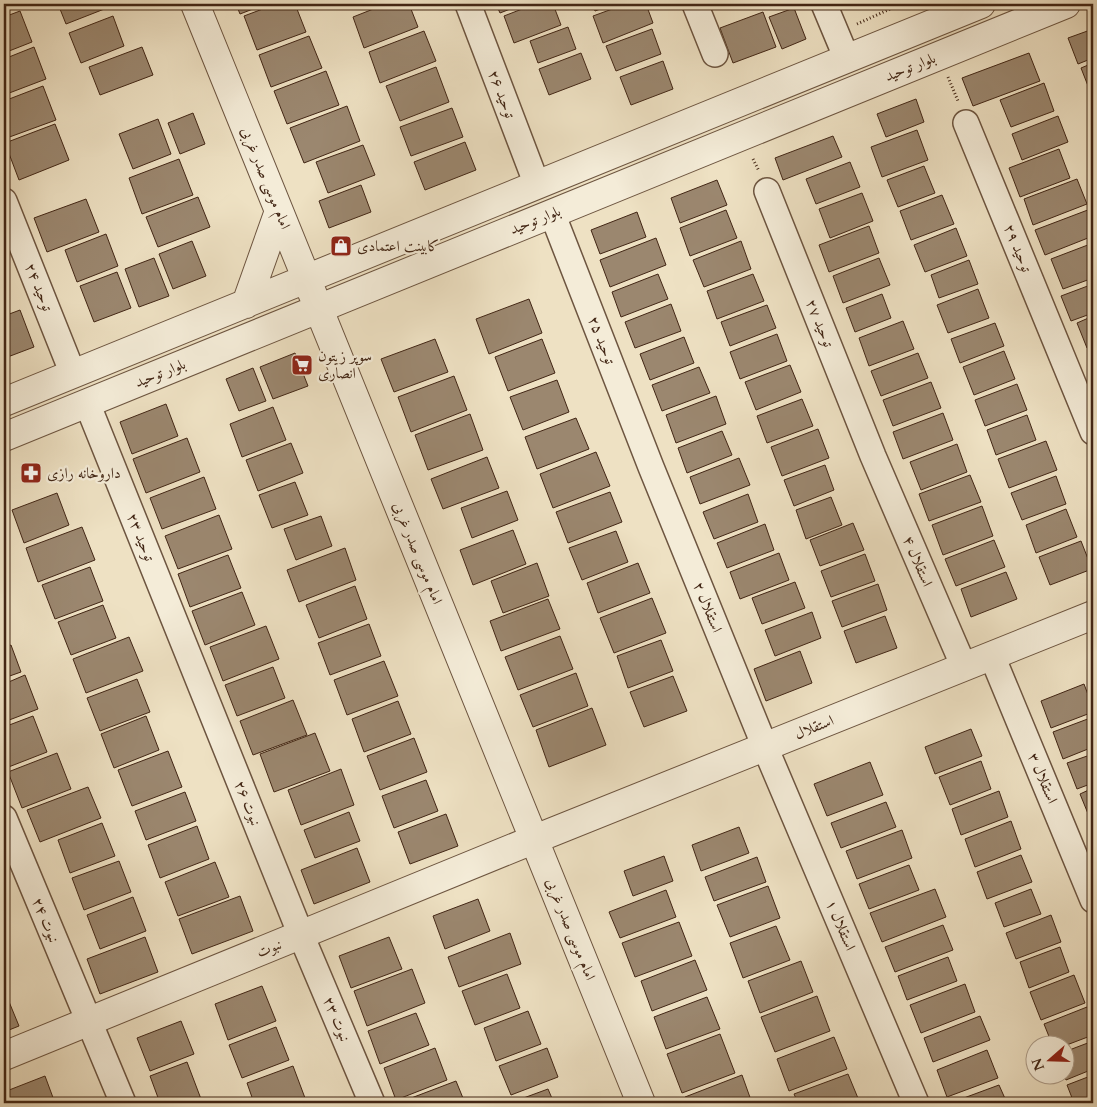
<svg xmlns="http://www.w3.org/2000/svg" width="1097" height="1107" viewBox="0 0 1097 1107" font-family="Cardo,Amiri,serif">
	<style>
		.building { fill: #9b876f; stroke: #422615 }
		.lines { fill: none; stroke-linecap: round; stroke-linejoin: round }
		.minor-casing { stroke: #6d5540; stroke-width: 28 }
		.tertiary-casing { stroke: #6d5540; stroke-width: 30 }
		.path { stroke: #422615; stroke-width: 3; stroke-dasharray: 1 2.5; stroke-linecap: butt }
		.minor { stroke: #f4ecd8; stroke-width: 25 }
		.tertiary { stroke: #f4ecd8; stroke-width: 28 }
		.labels { text-anchor: middle; stroke-width: 4.5; stroke-linejoin: round; paint-order: stroke }
		.street-label { font-size: 15px; fill: #422615; stroke: #f4ecd8 }
		.poi-label { font-size: 15px; fill: #422615; stroke: #f4ecd8; text-anchor: start }
	</style>
	<rect width="100%" height="100%" fill="#eee1c3"/>
	<filter id="stains"><feTurbulence type="fractalNoise" baseFrequency=".004" numOctaves="4"/><feColorMatrix values="0 0 0 0 .2 0 0 0 0 .09 0 0 0 0 .02 0 0 0 .5 -.17"/></filter>
	<radialGradient id="worn" r=".72"><stop offset=".6" stop-color="#630" stop-opacity="0"/><stop offset="1" stop-color="#630" stop-opacity=".3"/></radialGradient>
	<path class="building" d="M58,4H111L112,6L66,24Z
		M236,4H266L240,14Z
		M276,4H295L306,32L257,50L244,16Z
		M386,4H409L418,27L364,48L353,17Z
		M496,4H523L500,13Z
		M535,4H553L561,25L514,43L504,16Z
		M592,4H614L595,11Z
		M626,4H646L653,23L603,43L593,16Z
		M794,8L806,39L782,49L769,17Z
		M20,11L32,42L4,53V17Z
		M763,12L776,47L733,63L720,28Z
		M113,16L124,46L81,63L69,33Z
		M568,27L576,49L538,63L530,41Z
		M652,29L661,54L616,71L606,46Z
		M1093,29V58L1078,64L1068,38Z
		M424,31L436,61L380,83L369,52Z
		M309,36L322,68L271,87L259,55Z
		M34,47L46,79L4,95V59Z
		M142,47L153,75L100,95L89,67Z
		M581,53L591,79L549,95L539,69Z
		M1029,53L1040,81L973,106L962,78Z
		M663,61L673,89L631,105L620,77Z
		M1093,63V90L1090,91L1081,68Z
		M436,67L449,102L400,121L386,86Z
		M326,71L339,105L287,124L274,91Z
		M1044,83L1054,111L1011,127L1000,100Z
		M43,86L56,120L4,139V101Z
		M916,99L924,122L886,137L877,114Z
		M347,106L360,141L304,163L290,128Z
		M452,108L463,137L411,156L400,127Z
		M193,113L205,144L180,154L168,123Z
		M1058,116L1068,142L1022,160L1012,134Z
		M158,119L171,154L133,169L119,134Z
		M55,124L69,160L19,180L5,143Z
		M917,130L928,160L882,177L871,147Z
		M833,136L842,157L783,180L775,158Z
		M465,142L476,170L425,190L414,162Z
		M363,145L375,175L328,193L316,162Z
		M1059,149L1070,178L1020,197L1009,168Z
		M179,159L193,195L142,214L129,178Z
		M850,162L860,187L816,204L806,179Z
		M924,166L935,193L898,207L887,180Z
		M1077,179L1087,204L1033,225L1024,199Z
		M717,180L727,205L680,223L671,198Z
		M361,185L371,212L329,228L319,201Z
		M862,193L873,221L830,238L819,209Z
		M942,195L954,224L911,240L900,211Z
		M198,197L210,227L158,247L146,217Z
		M86,199L99,232L47,252L34,218Z
		M1093,208V236L1045,255L1035,230Z
		M726,210L737,238L690,256L680,228Z
		M637,212L646,237L600,254L591,230Z
		M869,226L879,253L829,272L819,245Z
		M956,228L967,256L925,272L914,245Z
		M106,234L118,266L77,282L65,250Z
		M656,238L666,265L610,287L600,260Z
		M192,241L206,276L173,289L159,254Z
		M741,241L751,269L704,287L693,260Z
		M1093,243V278L1063,289L1051,259Z
		M154,258L169,296L139,307L125,269Z
		M879,258L890,285L843,303L833,276Z
		M969,260L978,284L939,298L931,275Z
		M117,272L131,308L94,322L80,286Z
		M658,274L668,299L621,317L612,292Z
		M753,274L764,301L717,319L707,291Z
		M1093,284V313L1071,321L1061,296Z
		M978,289L989,318L948,333L937,305Z
		M882,294L891,318L855,332L846,308Z
		M529,299L542,333L489,354L476,319Z
		M671,304L681,331L635,348L625,322Z
		M767,305L776,328L730,346L721,322Z
		M20,310L34,347L5,358L4,354V316Z
		M1093,316V346L1087,348L1077,323Z
		M903,321L914,349L869,366L859,338Z
		M995,323L1004,346L960,363L951,339Z
		M777,334L787,361L740,379L730,352Z
		M684,337L694,363L650,380L640,354Z
		M435,339L448,372L394,392L381,359Z
		M542,339L555,373L508,391L495,357Z
		M1004,351L1015,379L974,395L963,367Z
		M295,353L308,386L273,399L260,367Z
		M918,353L928,378L881,396L871,371Z
		M790,365L801,392L756,410L745,382Z
		M699,367L710,393L662,411L652,385Z
		M253,368L266,401L239,411L226,379Z
		M454,376L467,410L411,432L398,397Z
		M557,380L569,412L523,430L510,397Z
		M931,382L941,408L893,426L883,400Z
		M1017,384L1027,410L985,426L975,400Z
		M716,396L726,424L676,443L666,415Z
		M802,399L813,426L767,443L757,416Z
		M166,404L178,436L132,454L120,422Z
		M273,407L286,440L242,457L230,424Z
		M943,413L953,440L903,459L893,432Z
		M470,414L483,450L428,470L415,435Z
		M1027,415L1036,440L996,455L987,430Z
		M576,418L589,449L537,469L525,437Z
		M818,429L829,458L782,476L771,447Z
		M722,431L732,455L687,473L678,448Z
		M187,438L200,472L146,493L133,459Z
		M1046,441L1057,470L1009,488L998,459Z
		M291,443L303,473L258,491L246,460Z
		M957,444L967,472L921,490L910,462Z
		M596,452L610,486L553,508L540,474Z
		M487,457L499,488L443,509L431,479Z
		M739,458L750,485L700,504L690,477Z
		M825,465L834,490L794,506L784,480Z
		M970,475L981,502L929,521L919,494Z
		M1056,476L1066,504L1022,520L1011,493Z
		M204,477L216,509L162,529L150,498Z
		M295,482L308,515L272,528L259,495Z
		M507,491L518,520L472,538L461,508Z
		M610,492L622,522L568,543L556,512Z
		M57,493L69,525L24,543L12,510Z
		M748,494L758,522L714,539L703,512Z
		M831,497L842,525L806,539L796,510Z
		M982,506L993,536L943,555L932,525Z
		M1066,509L1077,537L1036,553L1026,525Z
		M219,515L232,549L178,569L165,536Z
		M321,516L332,546L296,560L284,529Z
		M853,523L864,550L820,566L810,540Z
		M765,524L774,550L727,568L717,543Z
		M82,527L95,560L38,582L26,548Z
		M513,530L526,564L473,585L460,550Z
		M616,531L628,562L582,580L569,548Z
		M994,540L1005,567L956,586L945,559Z
		M1081,541L1092,569L1050,585L1039,557Z
		M345,548L356,580L299,602L287,570Z
		M779,553L789,580L740,599L730,572Z
		M865,554L875,581L831,597L821,571Z
		M228,555L241,588L190,607L178,574Z
		M537,563L549,596L503,613L491,581Z
		M638,563L650,593L598,613L587,583Z
		M90,567L103,601L55,619L42,585Z
		M1006,572L1017,599L971,617L961,589Z
		M795,582L805,608L762,624L752,598Z
		M878,584L887,610L842,627L832,601Z
		M355,586L367,619L319,638L306,605Z
		M242,592L255,625L205,645L192,611Z
		M652,598L666,633L614,653L600,618Z
		M548,599L560,629L501,651L490,621Z
		M103,605L116,638L71,655L58,622Z
		M812,612L821,638L775,656L765,630Z
		M885,616L897,648L856,663L844,631Z
		M369,624L381,656L330,675L318,643Z
		M266,626L279,659L223,681L210,647Z
		M560,636L573,669L518,690L505,657Z
		M129,637L143,671L86,693L73,659Z
		M661,640L673,671L628,688L617,656Z
		M11,645L21,672L4,678V648Z
		M800,651L812,683L766,701L754,669Z
		M384,661L398,696L347,715L334,680Z
		M273,667L285,698L237,716L225,685Z
		M576,673L588,706L533,727L520,695Z
		M25,675L38,709L4,722V684Z
		M673,676L687,711L644,727L630,692Z
		M137,679L150,712L100,731L87,698Z
		M1084,684L1093,708V712L1051,728L1041,701Z
		M293,700L307,735L253,755L240,721Z
		M398,701L411,734L364,752L352,719Z
		M592,708L606,745L549,767L536,730Z
		M33,716L47,752L6,768L4,763V727Z
		M146,716L159,750L114,768L101,734Z
		M1093,717V747L1063,759L1053,732Z
		M971,729L982,756L935,774L925,747Z
		M315,733L330,771L274,792L260,754Z
		M414,738L427,772L380,790L367,756Z
		M168,751L182,787L132,806L118,770Z
		M57,753L71,789L22,808L8,772Z
		M1093,754V783L1077,789L1067,763Z
		M981,761L991,789L950,805L939,777Z
		M870,762L883,795L827,816L814,784Z
		M341,769L354,805L301,825L288,790Z
		M426,780L438,811L394,828L382,796Z
		M88,787L101,818L40,842L27,810Z
		M1093,788V820L1091,821L1080,794Z
		M999,791L1008,817L961,835L952,809Z
		M185,792L196,821L146,840L135,811Z
		M886,802L896,827L841,848L831,823Z
		M349,812L360,841L315,858L304,830Z
		M446,814L458,846L410,864L398,832Z
		M1011,821L1021,849L975,867L965,839Z
		M102,823L115,856L70,873L58,840Z
		M197,826L209,859L160,878L148,845Z
		M739,827L749,853L701,871L692,845Z
		M902,830L912,858L857,879L846,851Z
		M357,848L370,882L314,904L301,870Z
		M1021,855L1032,882L987,899L977,872Z
		M664,856L673,881L633,896L624,871Z
		M757,857L766,882L714,901L705,877Z
		M119,861L131,892L84,910L72,878Z
		M215,862L229,897L178,916L165,882Z
		M909,865L919,890L869,909L859,884Z
		M768,886L780,918L730,937L717,905Z
		M935,889L946,917L882,942L870,913Z
		M1031,889L1041,914L1004,927L995,903Z
		M666,890L676,917L620,938L609,912Z
		M240,896L253,931L192,954L179,919Z
		M133,897L146,931L100,949L87,915Z
		M478,899L490,931L445,949L433,916Z
		M1051,915L1061,942L1016,959L1006,933Z
		M679,922L692,956L635,977L622,943Z
		M943,925L953,950L895,972L885,947Z
		M776,926L790,960L743,978L730,943Z
		M510,933L521,964L459,987L448,957Z
		M145,937L158,972L100,994L87,959Z
		M389,937L402,969L351,988L339,956Z
		M1060,947L1069,972L1029,988L1020,962Z
		M948,957L957,981L907,1000L898,976Z
		M695,960L707,990L652,1011L641,981Z
		M801,961L813,992L760,1013L748,981Z
		M412,969L425,1003L367,1026L354,991Z
		M507,974L520,1008L475,1025L462,991Z
		M1074,975L1085,1003L1041,1020L1030,992Z
		M965,984L975,1012L921,1033L910,1005Z
		M262,986L276,1021L228,1040L215,1004Z
		M5,992L19,1026L4,1032V993Z
		M817,996L830,1031L775,1052L761,1017Z
		M707,997L720,1029L666,1049L654,1017Z
		M1087,1007L1093,1024V1035L1064,1046V1044H1052L1044,1024Z
		M528,1011L541,1044L496,1061L484,1028Z
		M416,1013L429,1045L380,1064L368,1031Z
		M980,1016L990,1040L933,1062L924,1038Z
		M181,1021L194,1054L150,1071L137,1038Z
		M276,1027L289,1060L242,1078L229,1045Z
		M720,1034L735,1073L682,1093L667,1054Z
		M834,1037L847,1069L789,1091L777,1059Z
		M1093,1041V1069L1066,1080L1064,1074V1052Z
		M435,1048L447,1080L396,1100L384,1068Z
		M547,1048L558,1077L511,1095L499,1066Z
		M987,1050L998,1078L947,1097L937,1070Z
		M187,1062L201,1099L189,1103H160L150,1076Z
		M293,1066L305,1098L292,1103H254L247,1083Z
		M848,1074L860,1103H798L794,1094Z
		M742,1075L752,1103H688L685,1097Z
		M1093,1075V1103H1074L1067,1085Z
		M45,1076L55,1103H4V1092Z
		M456,1081L465,1103H408L406,1100Z
		M999,1085L1007,1103H953V1102Z
		M548,1089L554,1103H510Z"/>
	<g class="lines">
		<g class="minor-casing">
			<path id="minor" d="M468,4L537,185
				M695,4L715,54
				M824,4L847,59
				M966,123L1093,432
				M767,191L873,456L964,667
				M4,201L73,374
				M552,213L651,467L765,747L916,1103
				M87,403L301,935L372,1103
				M992,656L1093,900
				M4,818L123,1103"/>
		</g>
		<g class="tertiary-casing">
			<path id="tertiary" d="M195,4L641,1103
				M246,304L279,211
				M4,402L981,4
				M4,437L1066,4
				M4,1056L535,839L1093,615"/>
		</g>
		<path class="path" d="M857,24L901,4
			M948,77L958,101
			M753,159L759,171"/>
		<use href="#minor" class="minor"/>
		<use href="#tertiary" class="tertiary"/>
	</g>
	<defs>
		<g id="shop-square" transform="scale(1.125)"><rect x="-9" y="-9" width="18" height="18" rx="4" fill="#8f2418" stroke="#f4ecd8"/><path d="M-5-2.5h2.3a2.7 3.5 0 0 1 5.4 0H5L5.5 6h-11ZM-1.5-2.5h3a1.5 2.3 0 0 0-3 0Z" fill="#fff"/></g>
		<g id="supermarket-square" transform="scale(1.125)"><rect x="-9" y="-9" width="18" height="18" rx="4" fill="#8f2418" stroke="#f4ecd8"/><path d="M-6-5.5h2.5l.6 2H6L4.5 2H-2.5L-4.4-4H-6ZM-1.5 3.2a1.3 1.3 0 1 0 .1 0ZM3 3.2a1.3 1.3 0 1 0 .1 0Z" fill="#fff"/></g>
		<g id="pharmacy-square" transform="scale(1.125)"><rect x="-9" y="-9" width="18" height="18" rx="4" fill="#8f2418" stroke="#f4ecd8"/><path d="M-2-6h4v4h4v4h-4v4h-4v-4h-4v-4h4Z" fill="#fff"/></g>
	</defs>
	<g fill-rule="evenodd">
		<use href="#shop-square" x="341" y="246"/>
		<use href="#supermarket-square" x="302" y="365"/>
		<use href="#pharmacy-square" x="31" y="473"/>
	</g>
	<g class="labels">
		<g class="street-label">
			<text transform="translate(910 67) rotate(-22)" y="5">بلوار توحید</text>
			<text transform="translate(502 94) rotate(69)" y="5">توحید ۲۶</text>
			<text transform="translate(266 178) rotate(68)" y="5">امام موسی صدر غربی</text>
			<text transform="translate(535 220) rotate(-22)" y="5">بلوار توحید</text>
			<text transform="translate(1018 248) rotate(68)" y="5">توحید ۲۹</text>
			<text transform="translate(39 287) rotate(68)" y="5">توحید ۲۴</text>
			<text transform="translate(820 323) rotate(68)" y="5">توحید ۲۷</text>
			<text transform="translate(602 340) rotate(69)" y="5">توحید ۲۵</text>
			<text transform="translate(160 373) rotate(-22)" y="5">بلوار توحید</text>
			<text transform="translate(141 537) rotate(68)" y="5">توحید ۲۳</text>
			<text transform="translate(418 553) rotate(68)" y="5">امام موسی صدر غربی</text>
			<text transform="translate(918 561) rotate(67)" y="5">استقلال ۴</text>
			<text transform="translate(708 607) rotate(68)" y="5">استقلال ۲</text>
			<text transform="translate(814 727) rotate(-22)" y="5">استقلال</text>
			<text transform="translate(1043 778) rotate(67)" y="5">استقلال ۳</text>
			<text transform="translate(248 803) rotate(68)" y="5">نبوت ۲۶</text>
			<text transform="translate(46 920) rotate(67)" y="5">نبوت ۲۴</text>
			<text transform="translate(841 925) rotate(67)" y="5">استقلال ۱</text>
			<text transform="translate(571 929) rotate(68)" y="5">امام موسی صدر غربی</text>
			<text transform="translate(269 948) rotate(-22)" y="5">نبوت</text>
			<text transform="translate(337 1019) rotate(67)" y="5">نبوت ۲۳</text>
		</g>
		<g class="poi-label">
			<text x="357" y="251">کابینت اعتمادی</text>
			<text x="318" y="361">سوپر زیتون<tspan x="318" dy="17">انصاری</tspan></text>
			<text x="47" y="478">داروخانه رازی</text>
		</g>
	</g>
	<rect width="1097" height="1107" fill="none" stroke="#eee1c3" stroke-width="20"/>
	<rect x="5" y="5" width="1087" height="1097" fill="none" stroke="#422615" stroke-width="2.5"/>
	<rect x="10" y="10" width="1077" height="1087" fill="none" stroke="#422615"/>
	<g transform="translate(1050 1060) rotate(250)"><circle r="24" fill="#f4ecd8" stroke="#ad9d8a"/>
	<path d="M0-4L9 19L0 12L-9 19Z" fill="#8f2418"/>
	<text y="-8" font-size="14" font-weight="bold" text-anchor="middle" fill="#422615">N</text>
	</g>
	<rect width="100%" height="100%" filter="url(#stains)"/>
	<rect width="100%" height="100%" fill="url(#worn)"/>
</svg>
